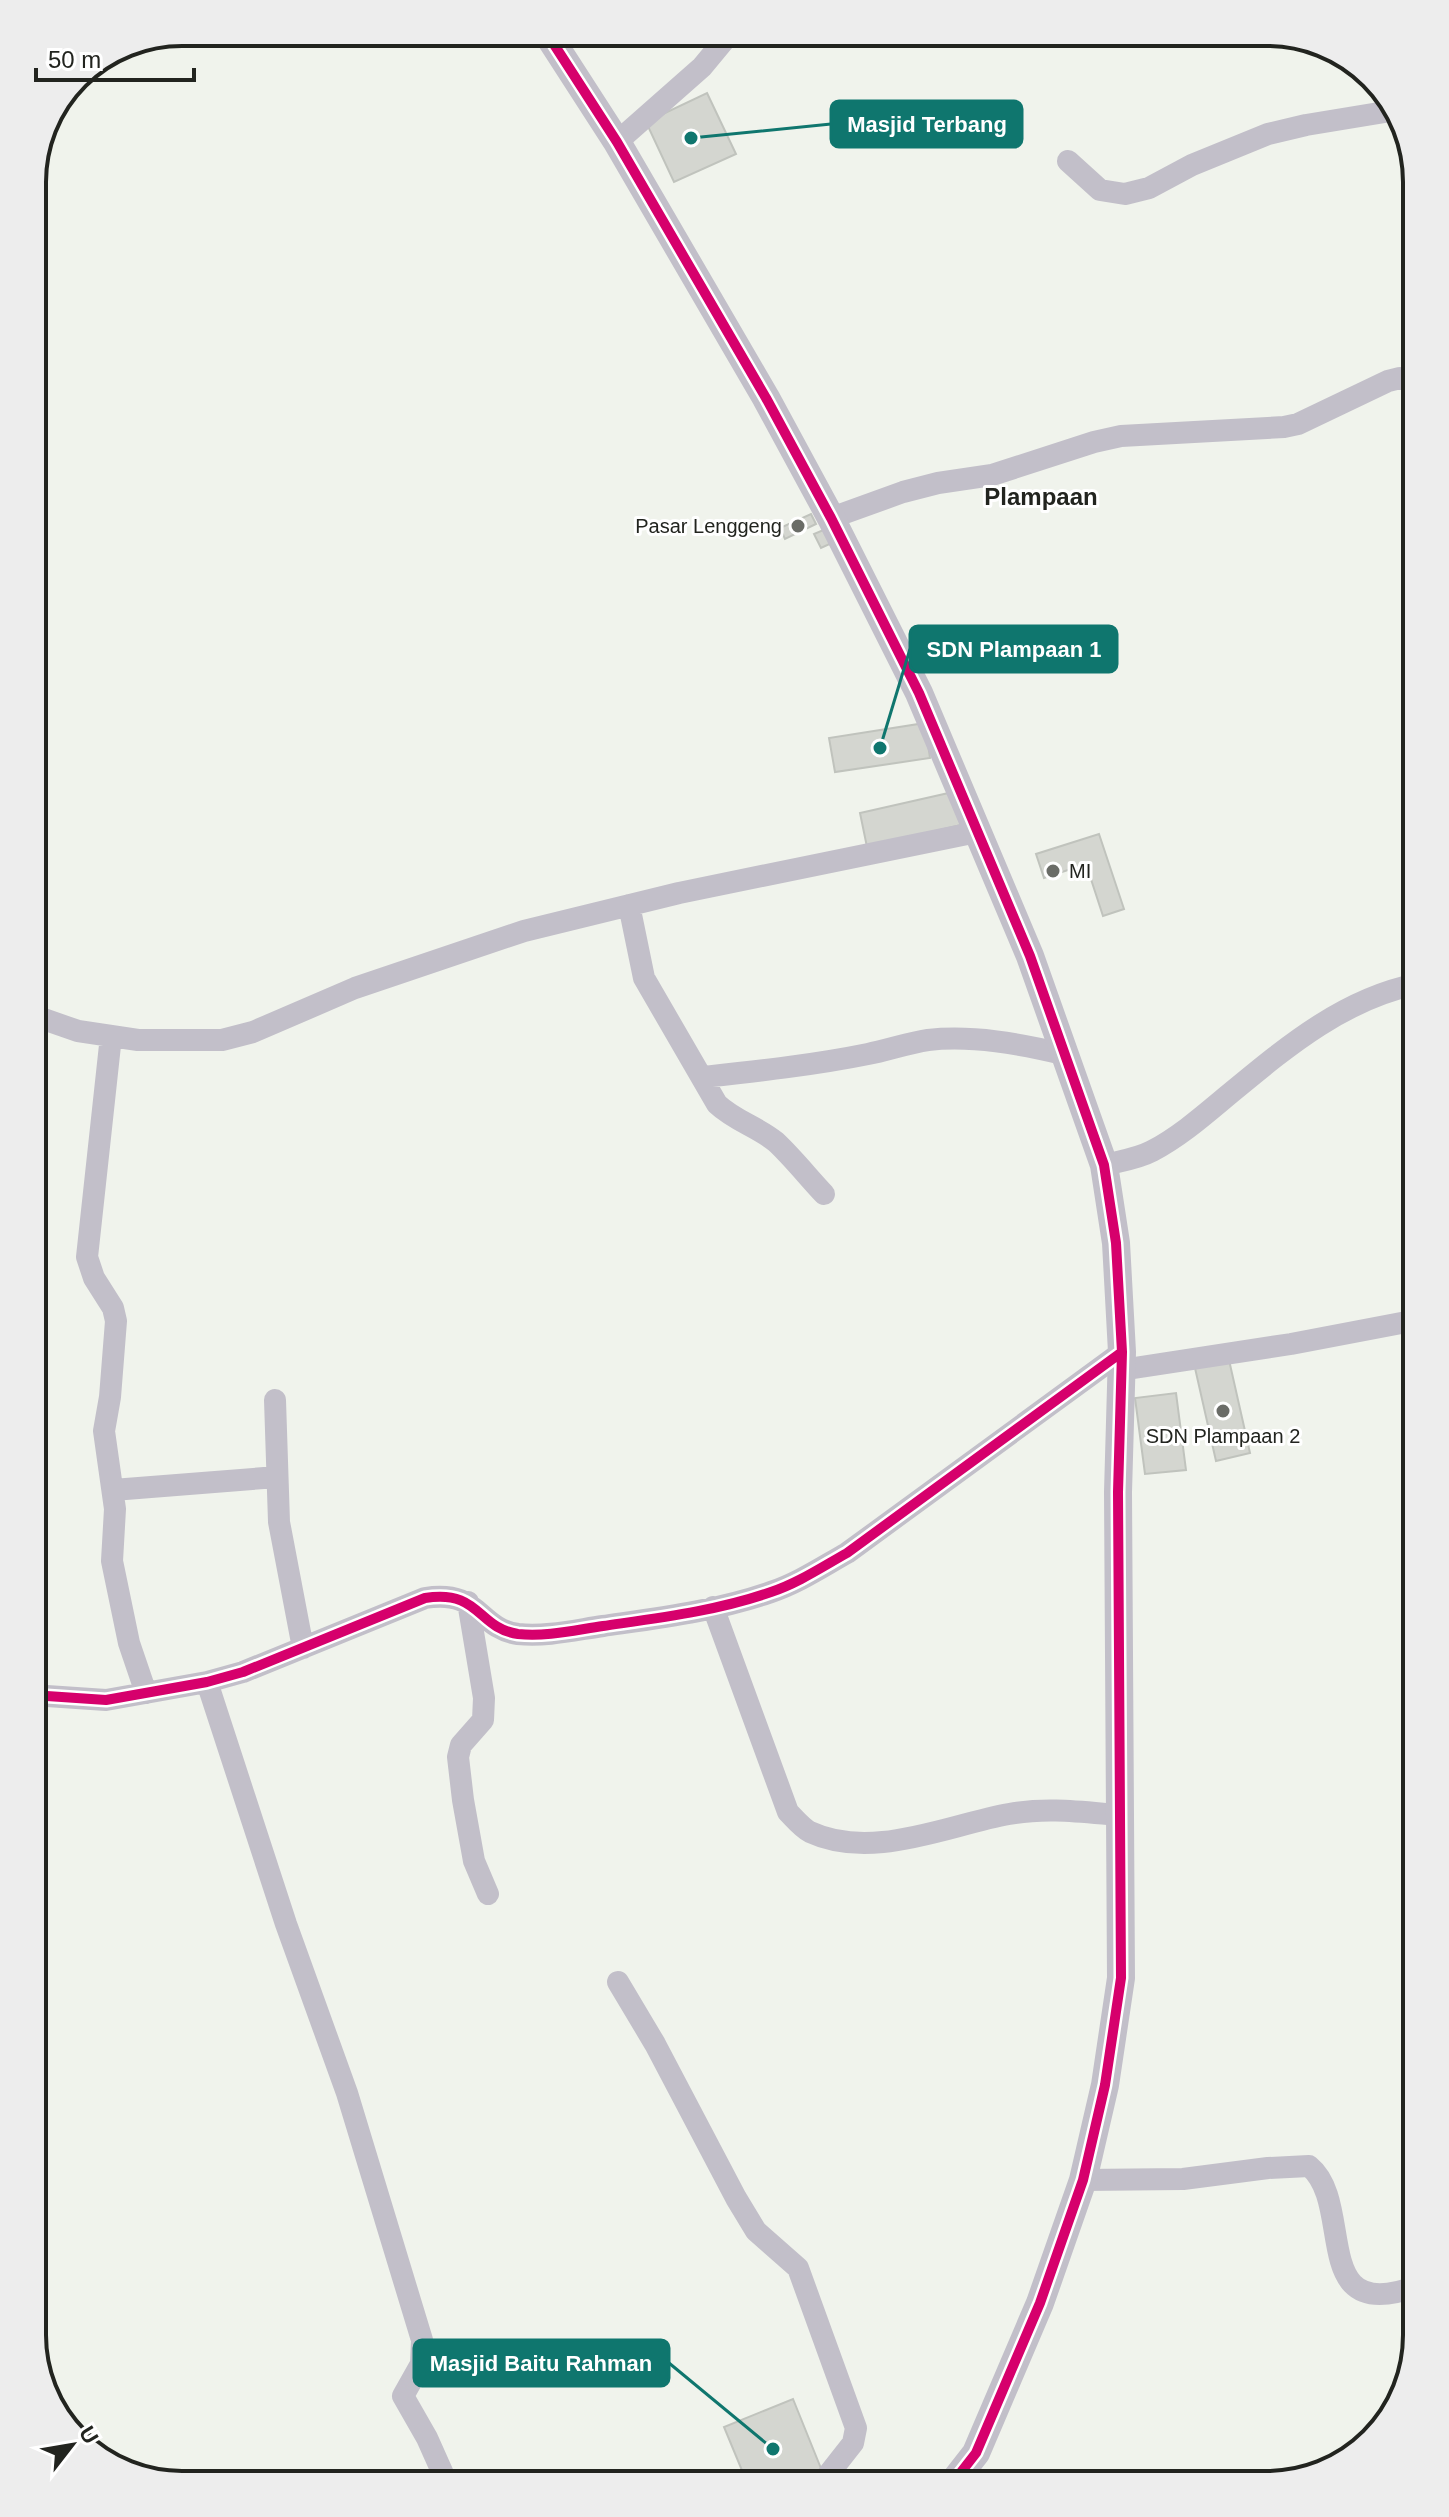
<svg xmlns="http://www.w3.org/2000/svg" width="1449" height="2517" viewBox="0 0 1449 2517" font-family="Arial,sans-serif">
	<style>
		.building { fill: #d4d6d0; stroke: #c0c3bd; stroke-width: 2 }
		.lines { fill: none; stroke-linecap: round; stroke-linejoin: round }
		.minor { stroke: #c2bfc9; stroke-width: 22 }
		.tertiary { stroke: #c2bfc9; stroke-width: 28 }
		.cycleway-casing { stroke: #fff; stroke-width: 15 }
		.cycleway { stroke: #d6006c; stroke-width: 10 }
		.poi-dot { fill: #6a6c67; stroke: #fff; stroke-width: 3 }
		.labels { text-anchor: middle; stroke-width: 6; stroke-linejoin: round; paint-order: stroke }
		.poi-label { font-size: 20px; fill: #22241f; stroke: #fff; text-anchor: end }
		.quarter-label { font-size: 24px; font-weight: bold; fill: #22241f; stroke: #fff }
		.rim { fill: none; stroke: #22241f; stroke-width: 4 }
		.leader { fill: none; stroke: #0f766e; stroke-width: 3 }
		.callout-dot { fill: #0f766e; stroke: #fff; stroke-width: 3 }
		.callout { fill: #0f766e; stroke: #0f766e; stroke-width: 3 }
		.callout-label { font-size: 22px; text-anchor: middle; font-weight: bold; fill: #fff }
	</style>
	<rect width="100%" height="100%" fill="#f0f3ec"/>
	<path class="building" d="M707,93L736,154L674,182L646,122Z
		M811,514L816,524L785,539L780,528Z
		M828,528L834,542L821,548L814,534Z
		M925,723L930,758L835,772L829,738Z
		M953,792L961,825L867,847L860,813Z
		M1099,834L1124,909L1103,916L1086,864L1044,878L1036,854Z
		M1229,1360L1250,1453L1216,1461L1195,1368Z
		M1176,1393L1186,1470L1145,1474L1135,1398Z
		M793,2399L822,2471L789,2485H748L724,2427Z"/>
	<g class="lines">
		<path class="minor" d="M617,142L702,67L731,32
			M1068,161L1100,190L1125,194L1149,188L1192,165L1268,134L1306,125L1397,110
			M831,518L903,492L938,483L992,475L1094,442L1121,436L1284,427L1298,424L1388,381L1400,378L1417,382
			M629,905L644,978L717,1104C735,1121 758,1127 776,1142C793,1158 808,1177 824,1194
			M32,1015L78,1031L138,1040H222L253,1032L355,988L524,931L679,893L977,832
			M111,1036L87,1257L94,1278L113,1308L116,1321L110,1397L104,1431L115,1509L112,1561L129,1643L146,1693
			M703,1077C758,1071 814,1065 868,1054C888,1050 908,1043 928,1040C973,1035 1020,1044 1063,1054
			M1104,1165C1120,1161 1137,1159 1152,1151C1179,1137 1203,1116 1227,1096C1284,1049 1342,999 1417,984
			M1121,1370L1291,1344L1417,1320
			M275,1400L279,1522L303,1648
			M113,1490L277,1477
			M468,1602L484,1698L483,1720L461,1745L458,1757L463,1800L474,1861L488,1894
			M713,1607L788,1812C794,1818 802,1828 810,1832C872,1861 947,1825 1009,1814C1046,1807 1082,1812 1119,1815
			M207,1682L286,1924L347,2093L422,2340L421,2364L403,2396L427,2438L448,2485
			M32,1695L106,1700L207,1682L243,1672L425,1598C480,1589 477,1628 518,1634C546,1637 575,1630 603,1626C658,1618 717,1611 771,1592C798,1583 822,1567 847,1553L1122,1352
			M618,1982L655,2044L736,2198L756,2231L798,2268L856,2428L853,2443L820,2485
			M1083,2180L1183,2179L1268,2168L1309,2166C1356,2204 1307,2327 1417,2286"/>
		<path class="tertiary" d="M546,32L617,142L766,398L831,518L919,693L1030,956L1104,1165L1116,1243L1122,1352L1118,1492L1121,1978L1105,2085L1083,2180L1040,2303L976,2453L951,2485"/>
		<g class="cycleway-casing">
			<path id="cycleway" d="M546,32L617,142L766,398L831,518L919,693L1030,956L1104,1165L1116,1243L1122,1352L1118,1492L1121,1978L1105,2085L1083,2180L1040,2303L976,2453L951,2485
				M32,1695L106,1700L207,1682L243,1672L425,1598C480,1589 477,1628 518,1634C546,1637 575,1630 603,1626C658,1618 717,1611 771,1592C798,1583 822,1567 847,1553L1122,1352"/>
		</g>
		<use href="#cycleway" class="cycleway"/>
	</g>
	<g class="poi-dot">
		<circle cx="798" cy="526" r="8"/>
		<circle cx="1053" cy="871" r="8"/>
		<circle cx="1223" cy="1411" r="8"/>
	</g>
	<g class="labels">
		<g class="poi-label">
			<text x="782" y="533">Pasar Lenggeng</text>
			<text x="1069" y="878" text-anchor="start">MI</text>
			<text x="1223" y="1443" text-anchor="middle">SDN Plampaan 2</text>
		</g>
		<g class="quarter-label">
			<text x="1041" y="505">Plampaan</text>
		</g>
	</g>
	<path d="M0 0H1449V2517H0ZM182 46H1267A136 136 0 0 1 1403 182V2335A136 136 0 0 1 1267 2471H182A136 136 0 0 1 46 2335V182A136 136 0 0 1 182 46Z" fill="#ededed" fill-rule="evenodd"/>
	<path class="rim" d="M182 46H1267A136 136 0 0 1 1403 182V2335A136 136 0 0 1 1267 2471H182A136 136 0 0 1 46 2335V182A136 136 0 0 1 182 46Z"/>
	<path class="leader" d="M691 138L831 124M880 748L910 649M773 2449L669 2363"/>
	<g class="callout-dot">
		<circle cx="691" cy="138" r="8"/>
		<circle cx="880" cy="748" r="8"/>
		<circle cx="773" cy="2449" r="8"/>
	</g>
	<g class="callout">
		<rect x="831" y="101" width="191" height="46" rx="8"/>
		<rect x="910" y="626" width="207" height="46" rx="8"/>
		<rect x="414" y="2340" width="255" height="46" rx="8"/>
	</g>
	<g class="callout-label">
		<text x="927" y="132">Masjid Terbang</text>
		<text x="1014" y="657">SDN Plampaan 1</text>
		<text x="541" y="2371">Masjid Baitu Rahman</text>
	</g>
	<g transform="translate(72 2445) rotate(59)" stroke="#ffffff" stroke-width="6" paint-order="stroke">
	<path d="M0-6L14 30L0 20L-14 30Z" fill="#22241f"/>
	<text y="-12" font-size="22" font-weight="bold" text-anchor="middle" fill="#22241f">U</text>
	</g>
	<path d="M36 68v12h158v-12" fill="none" stroke="#22241f" stroke-width="4"/>
	<text x="48" y="68" font-size="24" fill="#22241f" stroke="#ffffff" stroke-width="6" paint-order="stroke">50 m</text>
</svg>
